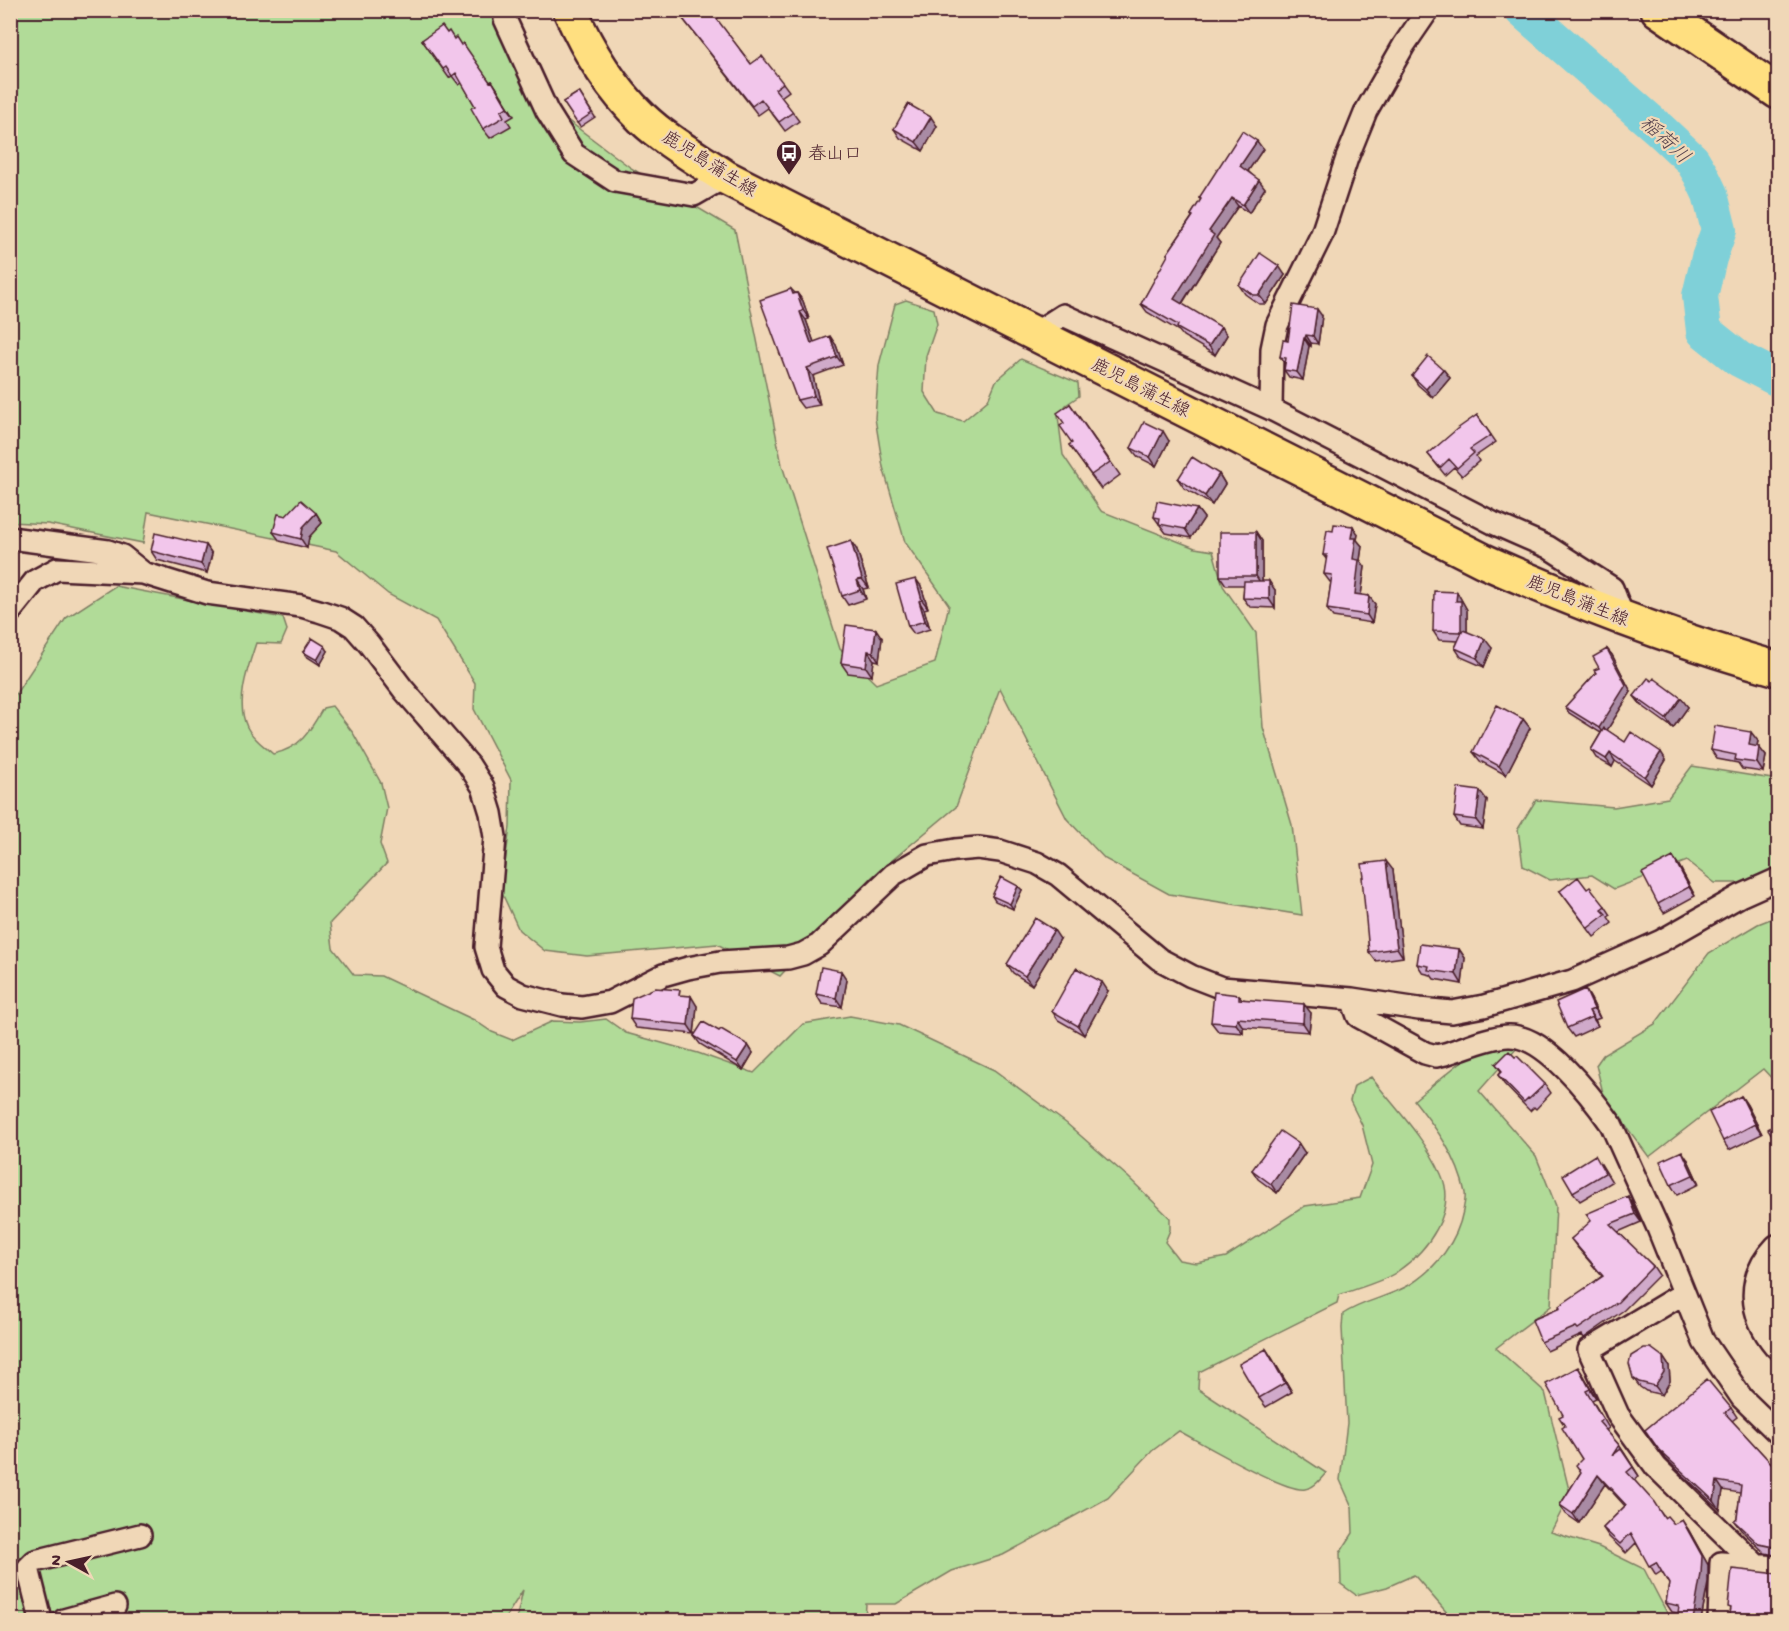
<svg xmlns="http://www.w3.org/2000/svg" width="1789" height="1631" viewBox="0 0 1789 1631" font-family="'Gochi Hand','Klee One',sans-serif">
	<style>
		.green { fill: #b1db98; stroke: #7e7d62; stroke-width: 1.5 }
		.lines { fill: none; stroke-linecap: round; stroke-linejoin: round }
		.river { stroke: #7fd0d8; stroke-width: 36 }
		.street-casing { stroke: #4a1f2b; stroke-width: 26 }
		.secondary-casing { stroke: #4a1f2b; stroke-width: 33 }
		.primary-casing { stroke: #4a1f2b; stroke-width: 38 }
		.highway-casing { stroke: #4a1f2b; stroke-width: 38 }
		.street { stroke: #f0d7b7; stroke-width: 21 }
		.secondary { stroke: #f0d7b7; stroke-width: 28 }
		.primary { stroke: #ffdf80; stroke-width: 33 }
		.highway { stroke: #ffdf80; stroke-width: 33 }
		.wall { fill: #d0aaca; stroke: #4a1f2b; stroke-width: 1.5 }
		.shaded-wall { fill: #a98ba4; stroke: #4a1f2b; stroke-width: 1.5 }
		.building { fill: #f2c6eb; stroke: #4a1f2b; stroke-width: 1.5 }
		.labels { text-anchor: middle; stroke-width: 4.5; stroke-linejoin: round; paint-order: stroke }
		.poi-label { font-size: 18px; fill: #4a1f2b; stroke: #f0d7b7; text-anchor: start }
		.street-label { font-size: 18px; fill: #4a1f2b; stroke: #f0d7b7 }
		.water-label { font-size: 20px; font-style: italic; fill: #55424e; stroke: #f0d7b7 }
	</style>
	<rect width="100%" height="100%" fill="#f0d7b7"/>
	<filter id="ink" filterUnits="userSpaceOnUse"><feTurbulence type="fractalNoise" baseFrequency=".0167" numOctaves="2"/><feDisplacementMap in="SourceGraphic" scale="12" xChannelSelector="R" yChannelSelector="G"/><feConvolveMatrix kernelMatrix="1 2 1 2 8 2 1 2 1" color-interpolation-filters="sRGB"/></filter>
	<g filter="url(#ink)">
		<path class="green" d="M10,11H510L558,113L631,168L735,230L782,465L840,649L876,684L935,663L949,605L905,542L883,467L875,418L879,365L895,304L906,300L934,309L937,324L926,356L924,392L938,414L963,421L988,400L996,381L1021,359L1078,383L1079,396L1066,405L1058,416L1063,455L1101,511L1195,548L1213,551L1223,586L1256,633L1263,727L1292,825L1302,915L1169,894L1105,859L1067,819L1000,688L956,807L872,877L780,976L717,944L587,956L545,951L519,930L501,891L510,827L511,780L474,709L475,683L436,620L388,594L336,551L148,512L143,543L48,524L11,522Z
			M115,586L283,618L287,630L281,644L256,643C248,667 235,702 247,727C252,738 264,746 273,754C301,748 310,731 323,708L332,706L353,733L381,783L387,808L380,844L387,863L330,923L333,948L354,975L381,976L474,1020L492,1032L512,1040L553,1021L580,1022L606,1019L626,1033L698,1053L754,1073L803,1024L850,1016L899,1025L994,1070L1066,1123L1128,1177L1170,1218V1230L1165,1242L1179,1260L1196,1263L1226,1257L1305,1206L1360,1198L1372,1165L1362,1125L1350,1101L1354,1086L1371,1077C1395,1108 1425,1138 1441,1174C1458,1211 1427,1251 1398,1271C1386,1281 1355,1289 1339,1295L1337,1303L1199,1372L1198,1389L1326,1473C1320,1480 1314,1488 1305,1489C1286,1493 1200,1442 1179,1431L1152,1451L1108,1498L1003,1555L952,1571L896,1604H866L865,1620H516L523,1590L504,1620H11V701L66,618Z
			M1692,766L1778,780V867L1741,883H1715L1687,861L1614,889L1592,875L1550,880L1523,866L1518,829L1536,800L1614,807L1668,798Z
			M1778,916V1085L1763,1069L1649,1157L1604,1097L1596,1065L1603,1055L1655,1024L1709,953L1758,924Z
			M1491,1045L1518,1047L1479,1091L1536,1156L1556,1206L1551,1306L1496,1348L1545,1392L1570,1494L1551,1532L1599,1547L1644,1569L1667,1613L1668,1620H1450L1448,1614L1414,1575L1387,1587L1356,1595L1341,1584L1340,1553L1353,1533L1352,1507L1340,1480L1347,1423L1342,1328L1343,1314C1364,1300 1390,1297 1411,1284C1437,1267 1457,1242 1463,1211C1464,1205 1466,1198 1465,1193C1458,1157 1436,1128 1414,1100L1466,1058Z"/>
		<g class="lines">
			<path class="river" d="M1522,10L1659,129L1692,160L1701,175L1710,194L1719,230L1709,258L1700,296L1704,331L1739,359L1778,379"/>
			<g class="street-casing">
				<path id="street" d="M505,10V19L547,111L574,154L615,181L694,195L725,177
					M1035,333L1063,315L1271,409L1272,349L1277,325L1322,234L1347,158L1366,111L1404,45L1428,10
					M1271,409L1493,523L1548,547L1612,588L1624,619
					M10,538L108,551L122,556L143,573
					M10,612L35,581L57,569L143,573L207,593L301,606L319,611L340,618L354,627L369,644L403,689L469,765L483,787L491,813L495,837L486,947L493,970L506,986L523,995L562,1005L582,1007L610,1002L663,975L688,968L720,962L788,958L803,954L819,945L894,874L927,855L955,850L978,848L1000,851L1037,863L1058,875L1159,959L1191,976L1222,988L1352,999L1419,1009L1452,1012L1484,1006L1572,981L1661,941L1740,896L1778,879
					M1352,999L1358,1016L1425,1053L1436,1056L1445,1054C1465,1048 1487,1037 1508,1036C1544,1034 1592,1097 1611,1124L1658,1228L1704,1342L1742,1398L1778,1433
					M1684,1293L1589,1350L1618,1415L1656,1467L1756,1565
					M41,1620L28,1568L35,1561L140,1535
					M64,1620L115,1606
					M1719,1620L1721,1563L1778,1567"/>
			</g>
			<g class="secondary-casing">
				<path id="secondary" d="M1778,1249C1749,1279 1753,1314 1778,1344"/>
			</g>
			<g class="primary-casing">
				<path id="primary" d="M570,10C587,49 611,88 642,118C666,141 697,158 725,177L1486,562C1581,604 1678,641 1778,669"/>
			</g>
			<g class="highway-casing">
				<path id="highway" d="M1658,10L1778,92"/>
			</g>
			<use href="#street" class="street"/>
			<use href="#secondary" class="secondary"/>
			<use href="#primary" class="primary"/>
			<use href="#highway" class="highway"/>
		</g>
		<path class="wall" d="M676,10H712L718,18L716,19L751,64L783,83L789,91L781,97L799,121L785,131L768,108L758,115Z
			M447,33L461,45L490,82L492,81L514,116L507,120L511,126L490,138L483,129L475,106L462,83L459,85L452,76L449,78L422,40Z
			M579,92L595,117L580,127L563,102Z
			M937,126L923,151L900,138L894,129Z
			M1263,149L1248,171L1265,188L1249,213L1238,206L1216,238L1220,243L1182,304L1227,335L1215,355L1183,336L1179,331L1147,312L1141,304L1168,256L1167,254L1192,217L1191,215L1201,200L1199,198Z
			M1285,275L1266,304H1259L1245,294L1239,285Z
			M791,289L795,293H797L803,301L809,319L806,320L814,342L836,345L843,365L813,376L820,405L803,408L797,400Z
			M1322,316L1318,344L1311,343V346H1309L1303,380L1289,377L1284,370L1285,363L1280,357L1288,341Z
			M1443,369L1450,378L1433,398L1418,385L1412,376Z
			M1070,404L1120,475L1101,489L1069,445L1072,443L1064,423Z
			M1477,415L1496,442L1476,456L1479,461L1462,476L1454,467L1445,475L1428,454Z
			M1169,441L1156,466L1138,457L1131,448Z
			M1219,474L1225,484L1212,505L1184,488L1178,479Z
			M1197,509L1204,518L1191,538L1166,533L1154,517Z
			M316,513L322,523L309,537L307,548L280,541L273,532L286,516Z
			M1256,532L1262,541V581L1275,590V608L1250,607L1243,598L1244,585H1226L1220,576Z
			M1358,534L1357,540L1362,546L1360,560L1365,567L1361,595L1375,604L1372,623L1333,617L1327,609L1331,582H1330L1324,574L1327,560L1323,555Z
			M206,545L212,554L207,573L157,560L151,551Z
			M857,550L869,588L863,589L866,599L848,605L842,596Z
			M921,586L928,608L924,609L930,629L914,634L908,626Z
			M1457,592L1467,610V632L1492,648L1484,667L1461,657L1455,648L1458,641L1439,640L1433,631Z
			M882,638L879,661L874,660L872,676L848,673L841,663Z
			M1607,649L1612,655L1631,692L1607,730L1625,742L1666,760L1651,785L1615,761L1612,767L1596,758L1591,750L1601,733L1569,713L1565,707L1596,673Z
			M328,651L320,665L306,656L303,652Z
			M1652,681L1688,707L1673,728L1641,705L1634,696Z
			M1523,719L1530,728L1506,775L1480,761L1473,752Z
			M1758,741L1757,746L1766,756L1763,772L1742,769L1738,763L1717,759L1711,750Z
			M1487,800L1483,829L1460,826L1454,817Z
			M1673,857L1679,866L1695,896L1664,913L1658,904Z
			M1393,870L1403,957L1376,961L1369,952L1364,877Z
			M1022,890L1013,909L995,901L992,896Z
			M1560,891L1605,906L1611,915L1608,917L1612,923L1594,937Z
			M1060,939L1032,985L1013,973L1007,964Z
			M1459,949L1465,958L1462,984L1434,979L1431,975L1423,973L1417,964Z
			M847,980L842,1007L822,1004L816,994Z
			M1585,989L1591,999L1600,1018L1595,1020L1598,1026L1574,1037L1567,1028Z
			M1108,991L1084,1035L1058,1020L1052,1011Z
			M1239,995L1242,999L1311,1013L1309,1032L1243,1027V1033L1218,1031L1211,1022Z
			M684,996L697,1006L694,1034L636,1028L630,1019Z
			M719,1031L748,1045L753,1053L743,1070L700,1044L694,1036Z
			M1496,1064L1545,1084L1551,1093L1536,1109L1534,1107L1530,1111L1504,1084L1498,1075L1501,1071Z
			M1741,1096L1747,1105L1762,1134L1729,1150L1723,1141Z
			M1305,1153L1277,1193L1258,1179L1252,1170Z
			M1688,1160L1699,1184L1677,1195L1671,1185Z
			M1601,1164L1612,1182L1580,1201L1573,1192Z
			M1628,1196L1633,1205L1641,1222L1618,1232L1653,1266L1659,1275L1624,1310L1584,1338L1582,1335L1547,1351L1541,1342L1560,1308L1602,1276L1577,1247L1571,1239Z
			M1266,1349L1292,1392L1266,1407L1259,1398Z
			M1663,1357L1669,1366L1670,1381L1662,1395L1646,1391L1640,1387L1633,1378Z
			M1584,1376L1596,1398L1592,1400L1609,1428L1606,1430L1619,1445L1639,1476L1634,1480L1665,1518L1674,1524L1688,1529L1708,1565V1583L1701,1620H1677L1678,1613L1672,1612L1666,1603L1669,1584L1662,1571L1656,1575L1636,1543L1626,1553L1609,1537L1603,1528L1625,1506L1605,1484L1579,1523L1566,1514L1560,1505L1581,1472L1582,1459L1565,1426L1563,1415Z
			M1731,1408L1737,1417L1732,1421L1773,1465L1779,1462V1556L1765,1553L1741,1530L1734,1521L1737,1518L1740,1493L1723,1490L1720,1510L1666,1459L1645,1430Z"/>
		<path class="shaded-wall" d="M492,81L498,90L514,116L507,107Z
			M931,117L937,126L923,151L916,142Z
			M1257,141L1263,149L1246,174L1240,166Z
			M1259,180L1265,188L1249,213L1243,205Z
			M1232,198L1238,206L1216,238L1220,243L1179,308L1174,299L1209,231Z
			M1279,266L1285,275L1266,304L1259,295Z
			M797,293L803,301L809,319L803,310Z
			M1317,309L1322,316L1318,344L1313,336Z
			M800,312L806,320L817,351L811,343Z
			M1221,327L1227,335L1215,355L1209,346Z
			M1306,335L1311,343V346L1305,338Z
			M830,336L836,345L843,365L837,357Z
			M1304,338L1309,346L1303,380L1297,372Z
			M807,368L813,376L820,405L814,396Z
			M1443,369L1450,378L1433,398L1426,389Z
			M1163,431L1169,441L1156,466L1150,457Z
			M1219,474L1225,484L1212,505L1205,496Z
			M1197,509L1204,518L1191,538L1185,529Z
			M316,513L322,523L309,537L307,548L301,539L303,527Z
			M1353,526L1358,534L1357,540L1362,546L1360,560L1365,567L1360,602L1355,594L1353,559L1351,538Z
			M1256,532L1262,541V585L1256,576Z
			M851,541L857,550L869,588L862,579Z
			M206,545L212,554L207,573L201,564Z
			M916,579L921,586L928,608L922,600Z
			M857,580L863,589L866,599L860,590Z
			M1269,581L1275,590V608L1269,599Z
			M1457,592L1467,610V641L1461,632L1456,601Z
			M1369,596L1375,604L1372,623L1367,615Z
			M919,601L924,609L930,629L925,621Z
			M876,629L882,638L879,661L873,652Z
			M1485,639L1492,648L1484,667L1477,658Z
			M325,646L328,651L320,665L317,660Z
			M1607,649L1612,655L1631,692L1604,735L1599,728Z
			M868,651L874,660L872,676L866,667Z
			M1681,698L1688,707L1673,728L1666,719Z
			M1523,719L1530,728L1506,775L1499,766Z
			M1751,732L1758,741L1755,754L1749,745Z
			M1759,747L1766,756L1763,772L1757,763Z
			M1661,752L1666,760L1651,785L1645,777Z
			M1610,753L1615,761L1612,767L1606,759Z
			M1480,791L1487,800L1483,829L1476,820Z
			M1673,857L1679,866L1695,896L1689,887Z
			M1386,861L1393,870L1403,957L1397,948Z
			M1018,886L1022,890L1013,909L1010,904Z
			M1054,930L1060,939L1032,985L1025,976Z
			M1459,949L1465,958L1462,984L1456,974Z
			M841,971L847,980L842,1007L836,998Z
			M1102,982L1108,991L1084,1035L1078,1026Z
			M1585,989L1591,999L1600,1018L1594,1009Z
			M691,996L697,1006L694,1034L688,1025Z
			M1304,1004L1311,1013L1309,1032L1303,1023Z
			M1589,1011L1595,1020L1598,1026L1592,1017Z
			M1237,1018L1243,1027V1033L1236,1024Z
			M748,1045L753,1053L743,1070L737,1062Z
			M1741,1096L1747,1105L1762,1134L1755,1124Z
			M1299,1144L1305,1153L1277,1193L1271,1184Z
			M1682,1151L1688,1160L1699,1184L1693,1175Z
			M1628,1196L1633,1205L1641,1222L1635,1214Z
			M1266,1349L1272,1358L1292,1392L1285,1383Z
			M1663,1357L1669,1366L1670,1381L1662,1395L1655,1386Z
			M1578,1367L1584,1376L1596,1398L1590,1389Z
			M1619,1445L1625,1454L1639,1476L1633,1467L1612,1456Z
			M1598,1475L1605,1484L1579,1523L1573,1514Z
			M1717,1481L1723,1490L1720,1510L1714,1501Z
			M1682,1520L1688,1529L1708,1565V1583L1701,1620H1693Z
			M104,1612L110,1620H106Z"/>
		<path class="building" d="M676,10H710L751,64L762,56L783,83L775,89L793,112L779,122L761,99L752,106Z
			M442,26L447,33L449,31L454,39L456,37L461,45L463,43L490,82L492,81L507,107L501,111L504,117L483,129L471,108L475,106L456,73L452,76L446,67L443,69L422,40Z
			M579,92L592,113L577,123L563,102Z
			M908,104L931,117L916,142L894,129Z
			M1242,131L1257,141L1240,166L1259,180L1243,205L1232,198L1209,231L1214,235L1174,299L1221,327L1209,346L1177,328L1178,325L1141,304L1168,255L1167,254L1193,216L1191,215L1201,199L1199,198Z
			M1260,253L1279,266L1259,295H1253L1239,285Z
			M791,289L793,294L797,293L803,310L800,312L811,343L830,336L837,357L807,368L814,396L797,400L760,300Z
			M1293,305L1317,309L1313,336L1306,335L1305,338H1304L1297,372L1284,370L1286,358L1280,357L1283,340L1288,341Z
			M1428,356L1443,369L1426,389L1412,376Z
			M1070,404L1110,462L1091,475L1069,445L1072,443L1060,426L1064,423L1057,413Z
			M1477,415L1491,435L1470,449L1474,453L1457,468L1449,459L1440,468L1428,454L1457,429Z
			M1144,422L1163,431L1150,457L1131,448Z
			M1192,457L1219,474L1205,496L1178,479Z
			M301,500L316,513L303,527L301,539L273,532L278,514L286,516Z
			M1157,501L1197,509L1185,529L1159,524L1160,518L1154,517Z
			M1334,524L1353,526L1351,538H1356L1353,559L1359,560L1355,594L1369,596L1367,615L1327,609L1332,575L1324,574L1327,555H1323L1327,530L1333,531Z
			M1220,532H1256V576H1220Z
			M155,533L206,545L201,564L151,551Z
			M851,541L862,579L857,580L860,590L842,596L827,549Z
			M916,579L922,600L919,601L925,621L908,626L896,584Z
			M1244,581H1269V599L1243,598Z
			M1434,591L1457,592L1456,601H1461V632L1433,631Z
			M846,625L876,629L873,652L868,651L866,667L841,663Z
			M1463,630L1485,639L1477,658L1455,648Z
			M312,638L325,646L317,660L303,652Z
			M1607,649L1626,685L1599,728L1565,707L1596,673L1594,670L1599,668L1593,657Z
			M1648,678L1652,681L1654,678L1681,698L1666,719L1634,696Z
			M1497,705L1523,719L1499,766L1473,752Z
			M1715,726L1751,732L1749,745L1759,747L1757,763L1735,760L1736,755L1711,750Z
			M1604,728L1625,742L1631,732L1661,752L1645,777L1610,753L1606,759L1591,750Z
			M1458,788L1480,791L1476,820L1454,817Z
			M1673,857L1689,887L1658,904L1642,873Z
			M1386,861L1397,948L1369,952L1362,877H1364L1362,864Z
			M1001,877L1018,886L1010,904L992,896Z
			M1578,877L1587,889L1590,887L1605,906L1601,909L1606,914L1588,928L1560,891Z
			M1035,918L1054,930L1025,976L1007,964Z
			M1420,944L1459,949L1456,974L1428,970L1429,966L1417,964Z
			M821,967L841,971L836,998L816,994Z
			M1076,968L1102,982L1078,1026L1052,1011Z
			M655,988L680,990L679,995L691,996L688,1025L630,1019L632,998Z
			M1585,989L1594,1009L1589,1011L1592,1017L1567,1028L1556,1002Z
			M1214,992L1239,995V999L1304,1004L1303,1023L1237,1018L1236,1024L1211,1022Z
			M703,1022L719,1031L721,1029L748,1045L737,1062L694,1036Z
			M1509,1051L1515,1057L1517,1056L1545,1084L1529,1099L1528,1098L1524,1102L1498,1075L1502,1071L1496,1064Z
			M1741,1096L1755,1124L1723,1141L1709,1112Z
			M1779,1122V1146L1768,1129Z
			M1280,1131L1299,1144L1271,1184L1252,1170Z
			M1682,1151L1693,1175L1671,1185L1660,1161Z
			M1595,1155L1605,1173L1573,1192L1563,1175Z
			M1628,1196L1635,1214L1610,1224L1653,1266L1618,1302L1578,1329L1576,1327L1541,1342L1532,1320L1560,1308L1559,1306L1603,1276L1571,1239L1591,1221L1586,1214Z
			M1644,1348H1651L1663,1357L1664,1372L1655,1386L1639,1382L1633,1378L1629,1364L1631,1356Z
			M1266,1349L1285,1383L1259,1398L1239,1364Z
			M1578,1367L1590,1389L1586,1391L1603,1419L1599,1422L1619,1445L1612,1456L1621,1449L1633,1467L1627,1472L1654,1502L1664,1518L1667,1516L1674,1524L1682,1520L1702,1556L1701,1574L1693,1620H1677L1679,1606L1666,1603L1669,1584L1656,1562L1649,1566L1631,1533L1620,1544L1603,1528L1626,1505L1598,1475L1573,1514L1560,1505L1581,1472L1576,1465L1582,1459L1562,1428L1565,1426L1559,1417L1563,1415L1546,1384Z
			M1707,1379L1731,1408L1725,1413L1773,1465L1778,1461L1779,1462V1548L1759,1544L1734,1521L1737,1518L1741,1485L1717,1481L1714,1501L1659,1450L1645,1430Z
			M1732,1569L1779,1574V1620H1729L1731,1608L1728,1607Z
			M104,1612L106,1620H82L81,1618Z"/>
	</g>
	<defs>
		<g id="bus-pin" transform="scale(1.35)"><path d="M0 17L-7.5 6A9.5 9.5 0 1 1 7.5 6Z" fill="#4a1f2b" stroke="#f0d7b7"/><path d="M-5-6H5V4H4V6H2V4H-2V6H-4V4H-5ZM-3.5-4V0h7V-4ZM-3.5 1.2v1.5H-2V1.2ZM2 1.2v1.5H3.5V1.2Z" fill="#fff"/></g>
	</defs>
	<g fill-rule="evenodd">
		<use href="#bus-pin" x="789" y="153"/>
	</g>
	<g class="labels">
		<g class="poi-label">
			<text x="808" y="159">春山口</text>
		</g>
		<g class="street-label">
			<text transform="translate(710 163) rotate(32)" y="6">鹿児島蒲生線</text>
			<text transform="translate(1141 387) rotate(27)" y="6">鹿児島蒲生線</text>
			<text transform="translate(1578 600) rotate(22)" y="6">鹿児島蒲生線</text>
		</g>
		<g class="water-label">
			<text transform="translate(1666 139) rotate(43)" y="7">稲荷川</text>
		</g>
	</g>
	<rect width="1789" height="1631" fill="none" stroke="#f0d7b7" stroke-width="36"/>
	<rect x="18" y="18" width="1753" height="1595" fill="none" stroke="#4a1f2b" stroke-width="2" filter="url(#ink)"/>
	<g transform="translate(69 1562) rotate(278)" stroke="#f0d7b7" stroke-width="4.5" paint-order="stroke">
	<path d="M0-4.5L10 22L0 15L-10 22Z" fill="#4a1f2b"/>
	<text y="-9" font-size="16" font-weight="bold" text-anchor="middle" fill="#4a1f2b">N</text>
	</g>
</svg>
